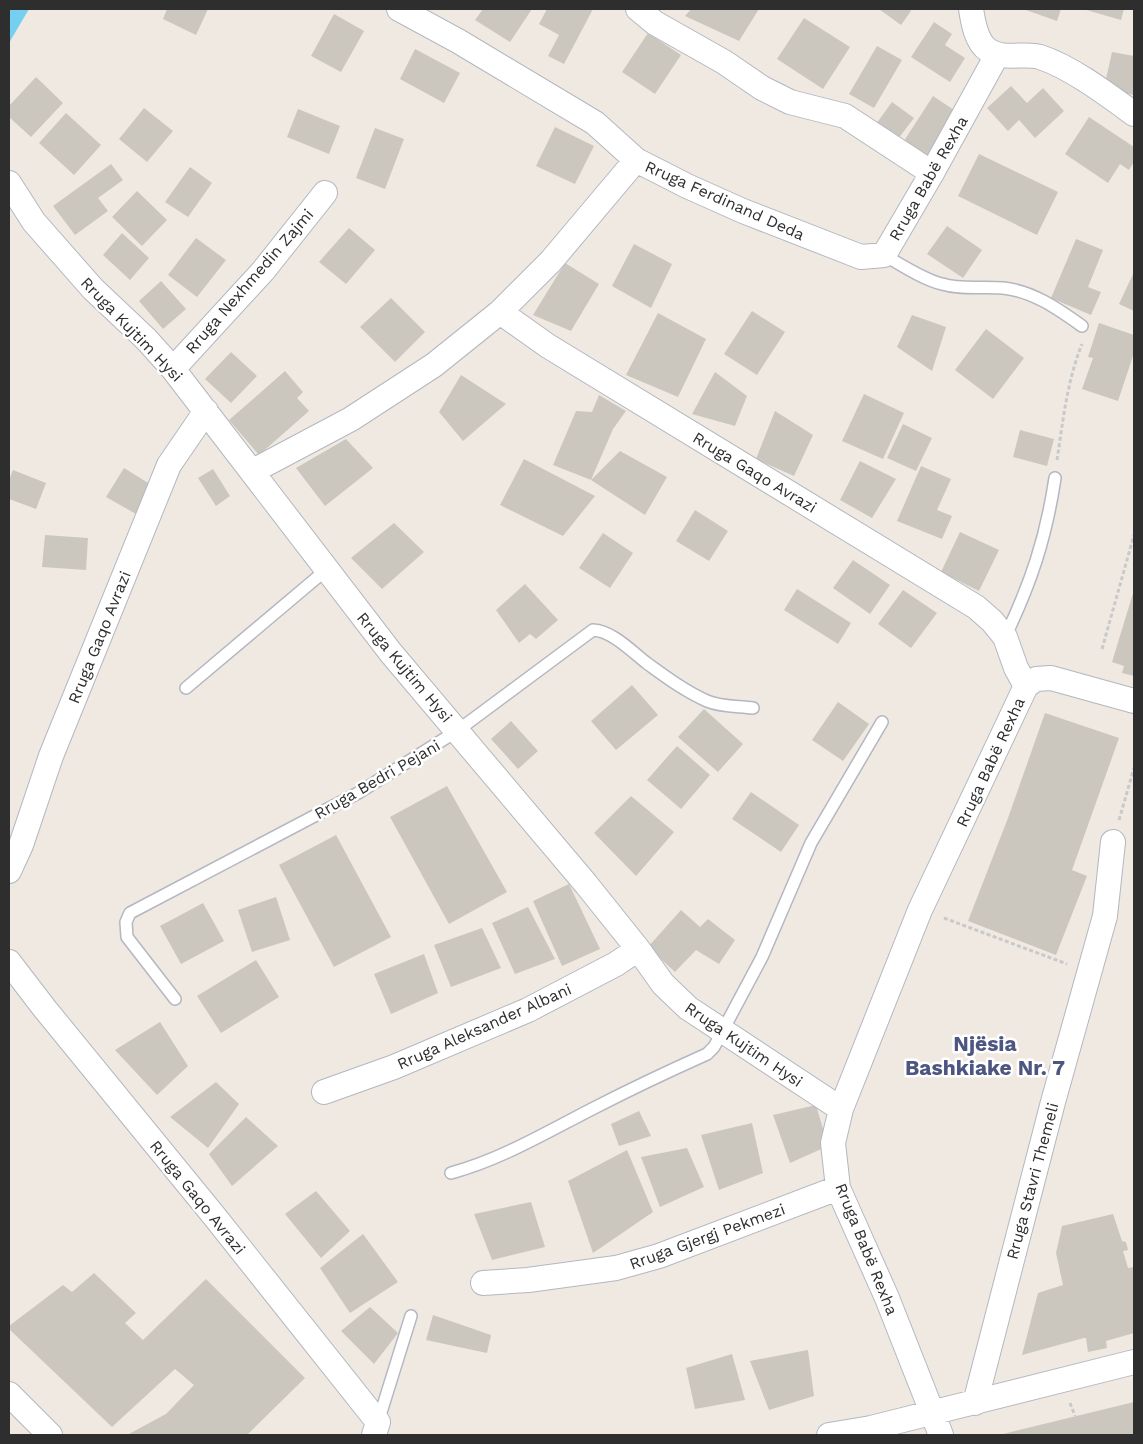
<svg xmlns="http://www.w3.org/2000/svg" width="1143" height="1444" viewBox="0 0 1143 1444" font-family="'Work Sans',sans-serif">
	<style>
		.water { fill: #75cff0 }
		.building { fill: #cbc7bf }
		.lines { fill: none; stroke-linecap: round; stroke-linejoin: round }
		.lane-casing { stroke: #b4b7c1; stroke-width: 14 }
		.street-casing { stroke: #b4b7c1; stroke-width: 26 }
		.path { stroke: #c9c9c9; stroke-width: 3; stroke-dasharray: 4 2.5; stroke-linecap: butt }
		.lane { stroke: #fff; stroke-width: 11 }
		.street { stroke: #fff; stroke-width: 24 }
		.labels { text-anchor: middle; stroke-width: 5; stroke-linejoin: round; paint-order: stroke }
		.street-label { font-size: 16px; fill: #2e2e2e; stroke: #fff }
		.district-label { font-size: 21px; font-weight: bold; fill: #4d5680; stroke: #fff }
	</style>
	<rect width="100%" height="100%" fill="#efe9e1"/>
	<path class="water" d="M9,9H29L9,43Z"/>
	<path class="building" d="M167,9H208L196,35L163,19Z
		M483,9H532L510,42L475,20Z
		M547,9H593L564,64L548,56L559,35L539,24Z
		M691,9H759L739,41L685,16Z
		M879,9H908L911,11L901,25Z
		M1023,9H1061L1057,21Z
		M1083,9H1124L1121,20Z
		M334,14L364,31L341,72L311,56Z
		M804,18L850,47L823,89L777,59Z
		M934,22L952,34L945,45L965,58L950,82L911,57Z
		M648,33L681,55L655,94L622,72Z
		M877,46L902,60L874,108L849,94Z
		M415,49L460,73L444,103L400,79Z
		M1112,52L1134,56V95L1104,88Z
		M36,77L63,103L31,137L9,117V106Z
		M1011,86L1027,103L1043,88L1064,111L1035,138L1019,120L1008,131L987,108Z
		M933,96L960,114L929,162L902,144Z
		M892,102L914,118L898,139L876,124Z
		M144,108L173,131L147,162L119,139Z
		M298,109L340,126L329,154L287,137Z
		M66,113L101,145L74,175L39,143Z
		M1089,117L1134,147V162L1129,170L1120,164L1108,183L1065,154Z
		M555,127L594,146L575,184L536,166Z
		M375,128L404,139L385,189L356,178Z
		M979,154L1058,192L1037,235L958,196Z
		M111,164L123,180L98,198L108,211L75,235L53,206Z
		M190,167L212,183L188,217L165,202Z
		M137,191L167,220L142,246L112,217Z
		M947,226L982,250L963,278L927,254Z
		M349,228L375,250L346,284L319,262Z
		M122,233L149,258L130,280L103,255Z
		M196,238L226,260L197,297L168,275Z
		M1076,239L1103,250L1088,287L1101,292L1091,315L1051,298Z
		M634,244L672,264L651,308L612,286Z
		M565,263L599,284L571,331L533,315Z
		M1134,272V311L1119,304Z
		M161,281L186,309L163,329L139,301Z
		M391,298L425,332L395,362L360,327Z
		M752,311L785,332L757,375L724,354Z
		M658,313L706,339L678,397L626,375Z
		M912,315L946,327L932,371L897,347Z
		M1099,323L1134,335V353L1118,401L1082,389L1093,358L1088,357Z
		M986,329L1024,358L993,399L955,370Z
		M231,352L257,376L231,403L205,379Z
		M285,371L303,392L297,398L309,411L259,455L229,420Z
		M715,372L747,396L735,426L692,414Z
		M461,375L506,404L463,441L439,412Z
		M864,394L904,413L883,459L842,441Z
		M599,395L626,411L613,429L591,480L553,465L576,411L592,412Z
		M775,411L813,435L794,476L756,459Z
		M903,424L932,438L916,471L887,458Z
		M1020,430L1054,439L1047,466L1013,457Z
		M346,439L373,468L325,506L296,468Z
		M620,451L667,477L645,515L591,480Z
		M524,459L595,496L563,536L500,505Z
		M860,461L896,479L872,518L840,500Z
		M921,466L951,479L937,510L952,516L942,539L897,521Z
		M124,468L153,486L136,514L106,497Z
		M213,469L230,496L216,506L198,478Z
		M13,470L46,483L36,509L9,499V480Z
		M695,510L728,531L709,561L676,541Z
		M394,523L424,552L382,589L351,558Z
		M960,532L999,550L979,591L941,572Z
		M603,533L633,553L610,588L579,568Z
		M45,535L88,538L86,570L42,567Z
		M853,560L890,585L870,614L833,588Z
		M525,584L558,620L536,639L530,634L519,643L496,610Z
		M797,589L851,623L838,644L784,610Z
		M903,590L937,613L911,648L878,624Z
		M1134,590V676L1122,673L1124,666L1112,662Z
		M632,685L658,715L616,750L591,721Z
		M838,702L869,724L843,761L812,740Z
		M704,709L743,744L718,772L678,737Z
		M1045,713L1119,738L1072,870L1087,876L1056,955L968,921L1008,818Z
		M511,721L538,751L518,769L491,739Z
		M677,746L710,775L681,809L647,780Z
		M447,786L507,892L449,924L390,817Z
		M751,792L799,825L781,852L732,819Z
		M631,796L674,832L636,876L594,833Z
		M336,835L391,937L334,967L279,865Z
		M569,884L600,949L562,966L533,901Z
		M276,897L290,940L252,952L238,910Z
		M203,903L224,941L181,964L160,926Z
		M528,907L555,959L515,974L492,923Z
		M681,910L700,927L708,919L735,940L719,964L696,950L675,972L648,947Z
		M482,928L501,968L451,987L434,945Z
		M424,954L438,993L391,1014L374,974Z
		M256,960L279,997L221,1033L197,996Z
		M160,1022L188,1066L157,1095L115,1050Z
		M216,1082L239,1104L208,1148L170,1117Z
		M816,1105L828,1146L790,1163L773,1115Z
		M639,1111L651,1136L619,1146L611,1124Z
		M246,1117L278,1146L232,1186L209,1154Z
		M752,1123L763,1173L719,1190L701,1135Z
		M687,1148L704,1187L660,1207L641,1157Z
		M627,1150L653,1212L593,1253L568,1181Z
		M316,1191L350,1231L321,1258L285,1214Z
		M531,1202L545,1247L492,1260L474,1214Z
		M1113,1214L1122,1241L1126,1242L1128,1250L1123,1251L1128,1268L1134,1267V1333L1106,1341L1107,1348L1088,1352L1086,1338H1084L1022,1355L1038,1293L1063,1285L1056,1253L1062,1226Z
		M363,1234L398,1282L350,1313L320,1268Z
		M94,1273L136,1313L125,1323L143,1340L206,1279L305,1378L247,1435H127L166,1414L194,1385L175,1369L112,1427L9,1329V1326L63,1285L72,1292Z
		M370,1307L398,1333L374,1364L341,1331Z
		M433,1315L491,1335L487,1353L426,1340Z
		M808,1350L814,1396L769,1410L750,1361Z
		M732,1354L745,1400L695,1409L686,1368Z
		M1134,1402V1435H999Z"/>
	<g class="lines">
		<g class="lane-casing">
			<path id="lane" d="M884,255C900,264 924,280 942,284C962,290 982,286 1003,288C1033,291 1058,309 1082,326
				M1005,637C1031,583 1046,538 1055,478
				M186,688L326,570
				M175,999L127,937L126,922L130,913L358,793L457,731L593,630C613,631 632,652 648,664C666,677 686,692 707,701C721,707 738,706 753,708
				M451,1173C502,1159 547,1132 594,1108C631,1089 669,1071 707,1054L714,1047L762,957L811,843L882,722
				M378,1422L411,1316"/>
		</g>
		<g class="street-casing">
			<path id="street" d="M399,9L458,41L595,123L636,160L687,186L743,211L861,257L884,255L932,173L997,55
				M638,9L655,23L724,62L762,88L790,102L845,116L932,173
				M971,9C973,22 976,42 988,50C1003,61 1025,52 1040,57C1071,67 1108,95 1134,114
				M9,183L34,222L93,289L146,339L173,369L391,653L586,884L638,949L663,984L688,1008L841,1109
				M500,312L548,346L976,607L992,621L1005,637L1016,668L1026,686
				M173,369L263,271L325,193
				M253,471L351,419L434,365L500,312L551,261L636,160
				M1026,686L1036,679L1051,678L1134,701
				M9,871L21,845L51,756L169,465L206,411
				M9,962L45,1009L215,1217L378,1422L374,1435
				M324,1092L394,1067L528,1010L616,964L638,949
				M483,1283L528,1280L616,1268L659,1256L838,1188
				M9,1394L50,1435
				M975,1403L1053,1102L1105,916L1113,842
				M829,1435L871,1428L1134,1362
				M941,1435L887,1298L838,1188L833,1143L841,1109L920,910L1026,686"/>
		</g>
		<path class="path" d="M1057,460C1063,421 1067,381 1082,344
			M1102,649L1134,535
			M1119,820L1134,768
			M944,918L1067,964
			M1070,1403L1075,1416"/>
		<use href="#lane" class="lane"/>
		<use href="#street" class="street"/>
	</g>
	<g class="labels">
		<g class="street-label">
			<text transform="translate(928 178) rotate(-60)" y="6">Rruga Babë Rexha</text>
			<text transform="translate(725 200) rotate(24)" y="6">Rruga Ferdinand Deda</text>
			<text transform="translate(249 281) rotate(-49)" y="6">Rruga Nexhmedin Zajmi</text>
			<text transform="translate(132 329) rotate(46)" y="6">Rruga Kujtim Hysi</text>
			<text transform="translate(755 472) rotate(31)" y="6">Rruga Gaqo Avrazi</text>
			<text transform="translate(99 637) rotate(-68)" y="6">Rruga Gaqo Avrazi</text>
			<text transform="translate(405 667) rotate(50)" y="6">Rruga Kujtim Hysi</text>
			<text transform="translate(990 762) rotate(-65)" y="6">Rruga Babë Rexha</text>
			<text transform="translate(377 779) rotate(-30)" y="6">Rruga Bedri Pejani</text>
			<text transform="translate(484 1026) rotate(-24)" y="6">Rruga Aleksander Albani</text>
			<text transform="translate(744 1044) rotate(34)" y="6">Rruga Kujtim Hysi</text>
			<text transform="translate(1032 1181) rotate(-75)" y="6">Rruga Stavri Themeli</text>
			<text transform="translate(198 1197) rotate(51)" y="6">Rruga Gaqo Avrazi</text>
			<text transform="translate(707 1236) rotate(-20)" y="6">Rruga Gjergj Pekmezi</text>
			<text transform="translate(867 1249) rotate(68)" y="6">Rruga Babë Rexha</text>
		</g>
		<g class="district-label">
			<text x="985" y="1051">Njësia<tspan x="985" dy="24">Bashkiake Nr. 7</tspan></text>
		</g>
	</g>
	<rect width="1143" height="1444" fill="none" stroke="#2e2e2e" stroke-width="20"/>
</svg>
